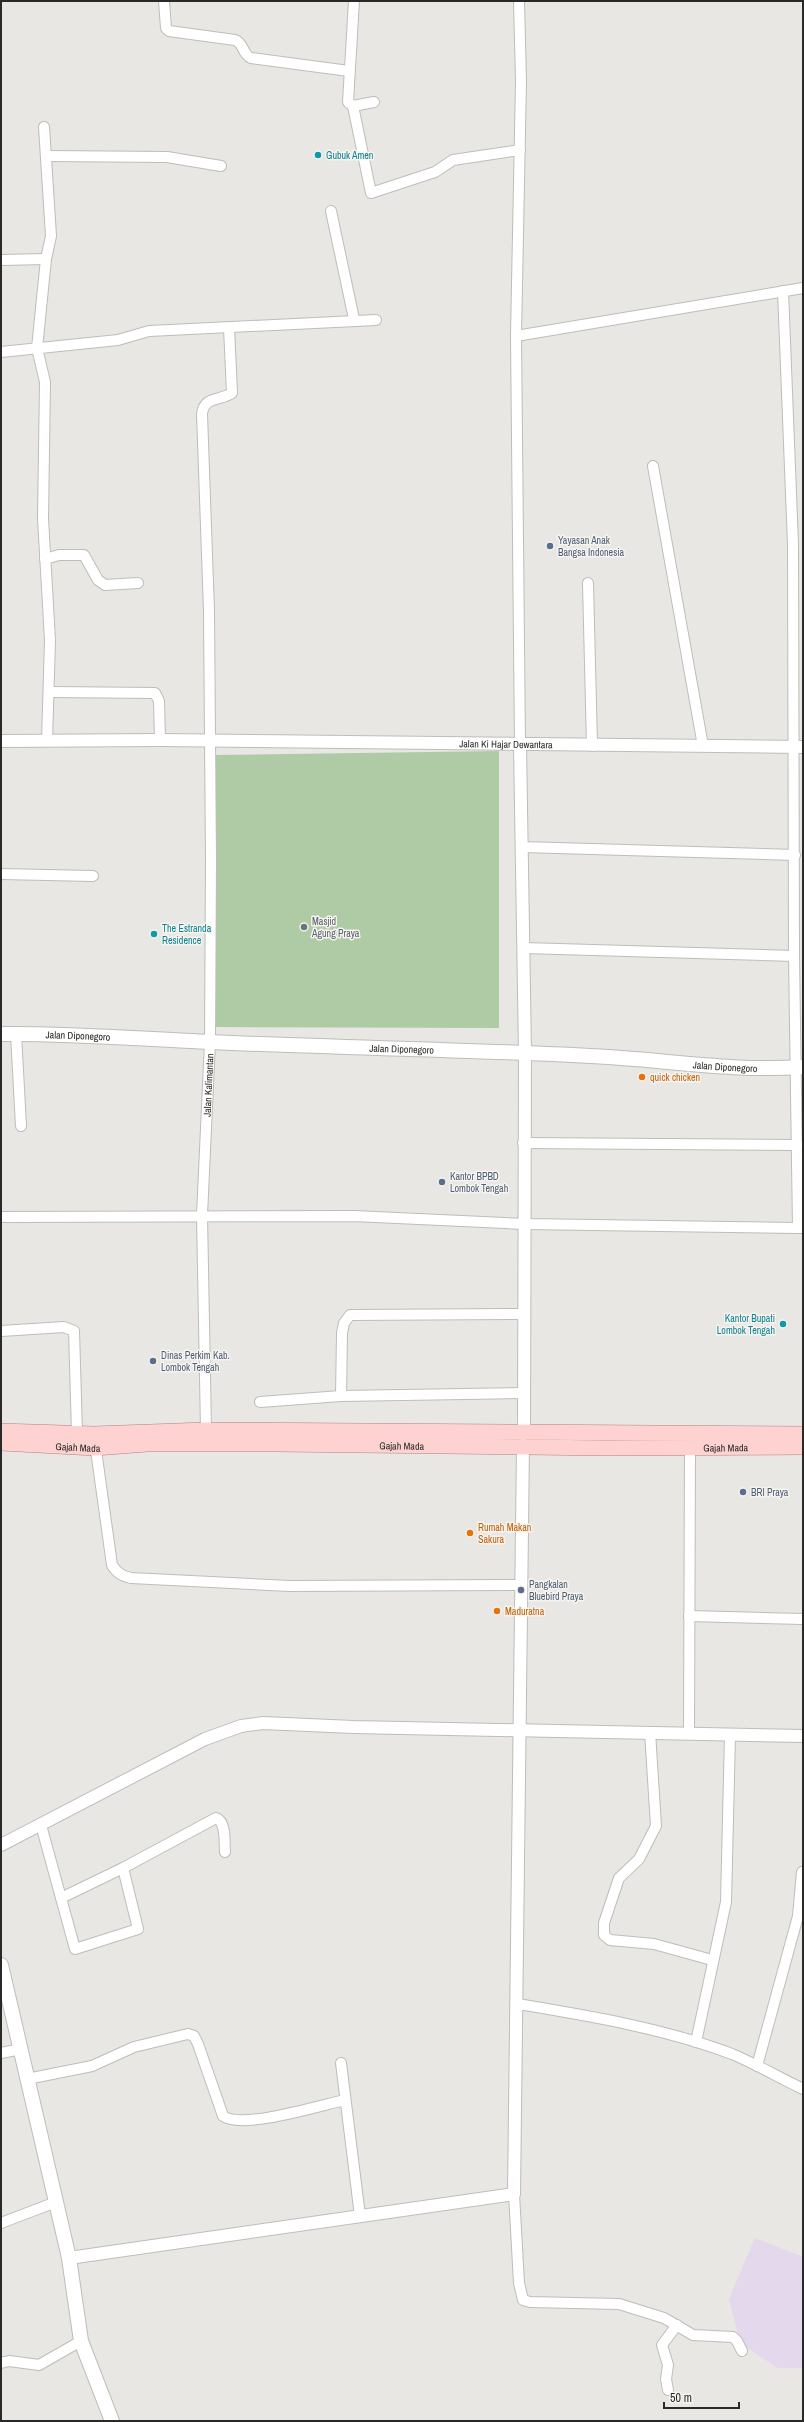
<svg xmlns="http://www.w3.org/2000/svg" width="804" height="2422" viewBox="0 0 804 2422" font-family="'Archivo Narrow',sans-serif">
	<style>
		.education { fill: #e3d8ec }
		.green { fill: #aecba6 }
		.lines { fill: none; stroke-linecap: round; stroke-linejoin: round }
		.minor-casing { stroke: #bebdb9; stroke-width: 12 }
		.tertiary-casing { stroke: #bebdb9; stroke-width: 14 }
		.secondary-casing { stroke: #bebdb9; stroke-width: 16 }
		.primary-casing { stroke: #b28382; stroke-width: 16 }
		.minor { stroke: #fff; stroke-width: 10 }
		.tertiary { stroke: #fff; stroke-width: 12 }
		.secondary { stroke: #fff; stroke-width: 14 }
		.primary { stroke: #fdd2d1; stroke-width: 15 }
		.culture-dot { fill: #0f9aa8; stroke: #f5f4f0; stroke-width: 1.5 }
		.service-dot { fill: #5c6f8a; stroke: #f5f4f0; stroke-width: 1.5 }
		.worship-dot { fill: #6b7280; stroke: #f5f4f0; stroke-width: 1.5 }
		.food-dot { fill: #e8710a; stroke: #f5f4f0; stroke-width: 1.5 }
		.labels { text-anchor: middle; stroke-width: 3; stroke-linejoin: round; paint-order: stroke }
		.culture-label { font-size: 10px; fill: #0d838f; stroke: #f5f4f0; text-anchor: start }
		.service-label { font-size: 10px; fill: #4e5e75; stroke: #f5f4f0; text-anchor: start }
		.street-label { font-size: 10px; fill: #292927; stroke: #f5f4f0 }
		.worship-label { font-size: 10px; fill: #5b616d; stroke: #f5f4f0; text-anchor: start }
		.food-label { font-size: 10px; fill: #c56008; stroke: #f5f4f0; text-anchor: start }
	</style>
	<rect width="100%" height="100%" fill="#e8e7e3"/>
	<path class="education" d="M755,2238L803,2257V2368H778L740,2343L729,2299Z"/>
	<path class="green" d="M499,751V1028L215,1027L214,755Z"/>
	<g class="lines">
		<g class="minor-casing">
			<g id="minor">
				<path d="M164,1L166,28L169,31L235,40C244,43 242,54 251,58L349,71"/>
				<path d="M354,1L348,102L353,106L374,102"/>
				<path d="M519,1L521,81L516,336L520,745"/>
				<path d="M353,106L371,193L435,172L453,160L520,150"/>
				<path d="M44,127L51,236L46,259L37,348L45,382L43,519L50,640L47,741"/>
				<path d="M46,156L167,157L221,166"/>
				<path d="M331,211L354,319"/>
				<path d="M1,260L46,259"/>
				<path d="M783,291L793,544L794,956L798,1228H803"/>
				<path d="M516,336L803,288"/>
				<path d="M1,352L118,340L149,331L376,320"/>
				<path d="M653,466L703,746"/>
				<path d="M45,559L59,555H84L98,580L105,585L138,583"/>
				<path d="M588,583L592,746"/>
				<path d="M50,692L155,693L159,701L160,740"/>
				<path d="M522,847L795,855"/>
				<path d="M1,874L93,876"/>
				<path d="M524,948L794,956"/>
				<path d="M16,1034L21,1126"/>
				<path d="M523,1143L798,1145"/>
				<path d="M1,1217L354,1216L524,1224L798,1228"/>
				<path d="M1,1331L64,1327L74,1331L77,1433"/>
				<path d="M341,1396L342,1333L344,1323L350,1315L524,1314"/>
				<path d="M260,1402L341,1396L524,1393"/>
				<path id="s1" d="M206,1430L202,1215L210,1042L211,860L209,611L202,414C204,396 220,401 232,393L229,328"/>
				<path d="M95,1443L112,1565C117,1573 122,1576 131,1578L289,1586L521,1585"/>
				<path d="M689,1616L803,1619"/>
				<path d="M650,1732L656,1826L639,1859L619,1878L604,1923V1935L610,1940L654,1944L712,1960"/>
				<path d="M689,1732L690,1448"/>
				<path d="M41,1825L75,1949L138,1929L123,1868"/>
				<path d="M61,1898L123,1868L216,1818C227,1822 224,1843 225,1852"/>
				<path d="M518,2004C590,2016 663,2028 732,2054C756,2064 780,2078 803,2089"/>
				<path d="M696,2042L726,1902L730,1735"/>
				<path d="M1,2053L21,2049"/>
				<path d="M341,2063L360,2216"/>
				<path d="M757,2066L798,1916L802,1872"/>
				<path d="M27,2079L92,2066L134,2047L188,2034L194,2036L198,2044L223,2116C242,2130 321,2105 345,2100"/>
				<path d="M514,2194L519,2283L523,2300L530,2302L619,2304L664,2318L693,2335L733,2337L737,2341L742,2351"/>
				<path d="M1,2223L56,2202"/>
				<path d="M1,2363L9,2361L39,2365L81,2341"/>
				<path d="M668,2390L666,2379L668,2365L662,2345L677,2325"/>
			</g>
		</g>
		<g class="tertiary-casing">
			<g id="tertiary">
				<path id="s2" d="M1,741L160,740L803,747"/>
				<path d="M520,745L525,1053L524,1432"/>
				<path d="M1,1845L205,1739L241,1726L263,1723L353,1727L803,1736"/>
				<path d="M69,2258L514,2194L523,1445"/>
			</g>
		</g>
		<g class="secondary-casing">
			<g id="secondary">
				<path id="s3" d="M1,1034C71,1033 141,1039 211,1042C337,1048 463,1049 590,1056C660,1059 732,1072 803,1067"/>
				<path d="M1,1965L69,2258L81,2341L112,2421"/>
			</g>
		</g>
		<g class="primary-casing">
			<g id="primary">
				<path d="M1,1431L94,1434L206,1430L803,1434"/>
				<path id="s4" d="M1,1443L95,1448L147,1444H277L607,1448L803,1447"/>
			</g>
		</g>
		<use href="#minor" class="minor"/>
		<use href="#tertiary" class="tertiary"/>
		<use href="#secondary" class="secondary"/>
		<use href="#primary" class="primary"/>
	</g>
	<g class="culture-dot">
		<circle cx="318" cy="155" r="4"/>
		<circle cx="154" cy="934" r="4"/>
		<circle cx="783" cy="1324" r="4"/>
	</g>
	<g class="service-dot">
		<circle cx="550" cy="546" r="4"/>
		<circle cx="442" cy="1182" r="4"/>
		<circle cx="153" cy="1361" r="4"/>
		<circle cx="743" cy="1492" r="4"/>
		<circle cx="521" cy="1590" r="4"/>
	</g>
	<circle class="worship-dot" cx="304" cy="927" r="4"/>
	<g class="food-dot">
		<circle cx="642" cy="1077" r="4"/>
		<circle cx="470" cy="1533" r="4"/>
		<circle cx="497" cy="1611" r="4"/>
	</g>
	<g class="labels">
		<g class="culture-label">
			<text x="326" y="159">Gubuk Amen</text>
			<text x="162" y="932">The Estranda<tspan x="162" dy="12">Residence</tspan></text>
			<text x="775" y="1322" text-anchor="end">Kantor Bupati<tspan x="775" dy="12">Lombok Tengah</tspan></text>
		</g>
		<g class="service-label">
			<text x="558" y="544">Yayasan Anak<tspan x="558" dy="12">Bangsa Indonesia</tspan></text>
			<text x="450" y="1180">Kantor BPBD<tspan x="450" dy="12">Lombok Tengah</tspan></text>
			<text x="161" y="1359">Dinas Perkim Kab.<tspan x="161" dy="12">Lombok Tengah</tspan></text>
			<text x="751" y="1496">BRI Praya</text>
			<text x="529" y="1588">Pangkalan<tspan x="529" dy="12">Bluebird Praya</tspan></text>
		</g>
		<g class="street-label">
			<text dy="4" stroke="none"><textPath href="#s2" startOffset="505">Jalan Ki Hajar Dewantara</textPath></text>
			<text dy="4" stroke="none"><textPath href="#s3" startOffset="77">Jalan Diponegoro</textPath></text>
			<text dy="4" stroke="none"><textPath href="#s3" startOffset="401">Jalan Diponegoro</textPath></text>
			<text dy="4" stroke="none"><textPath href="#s3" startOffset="725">Jalan Diponegoro</textPath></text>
			<text dy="4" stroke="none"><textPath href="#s1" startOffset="345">Jalan Kalimantan</textPath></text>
			<text dy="4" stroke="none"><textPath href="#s4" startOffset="401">Gajah Mada</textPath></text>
			<text dy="4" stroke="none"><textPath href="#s4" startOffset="77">Gajah Mada</textPath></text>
			<text dy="4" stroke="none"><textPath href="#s4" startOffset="725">Gajah Mada</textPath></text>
		</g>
		<g class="worship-label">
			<text x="312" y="925">Masjid<tspan x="312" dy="12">Agung Praya</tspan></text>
		</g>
		<g class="food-label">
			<text x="650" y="1081">quick chicken</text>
			<text x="478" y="1531">Rumah Makan<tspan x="478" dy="12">Sakura</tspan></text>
			<text x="505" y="1615">Maduratna</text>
		</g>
	</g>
	<rect width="804" height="2422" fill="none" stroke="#292927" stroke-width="4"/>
	<path d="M664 2402v6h75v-6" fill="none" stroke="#292927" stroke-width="2"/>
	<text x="670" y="2402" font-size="12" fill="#292927" stroke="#f5f4f0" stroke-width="3" paint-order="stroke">50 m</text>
</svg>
